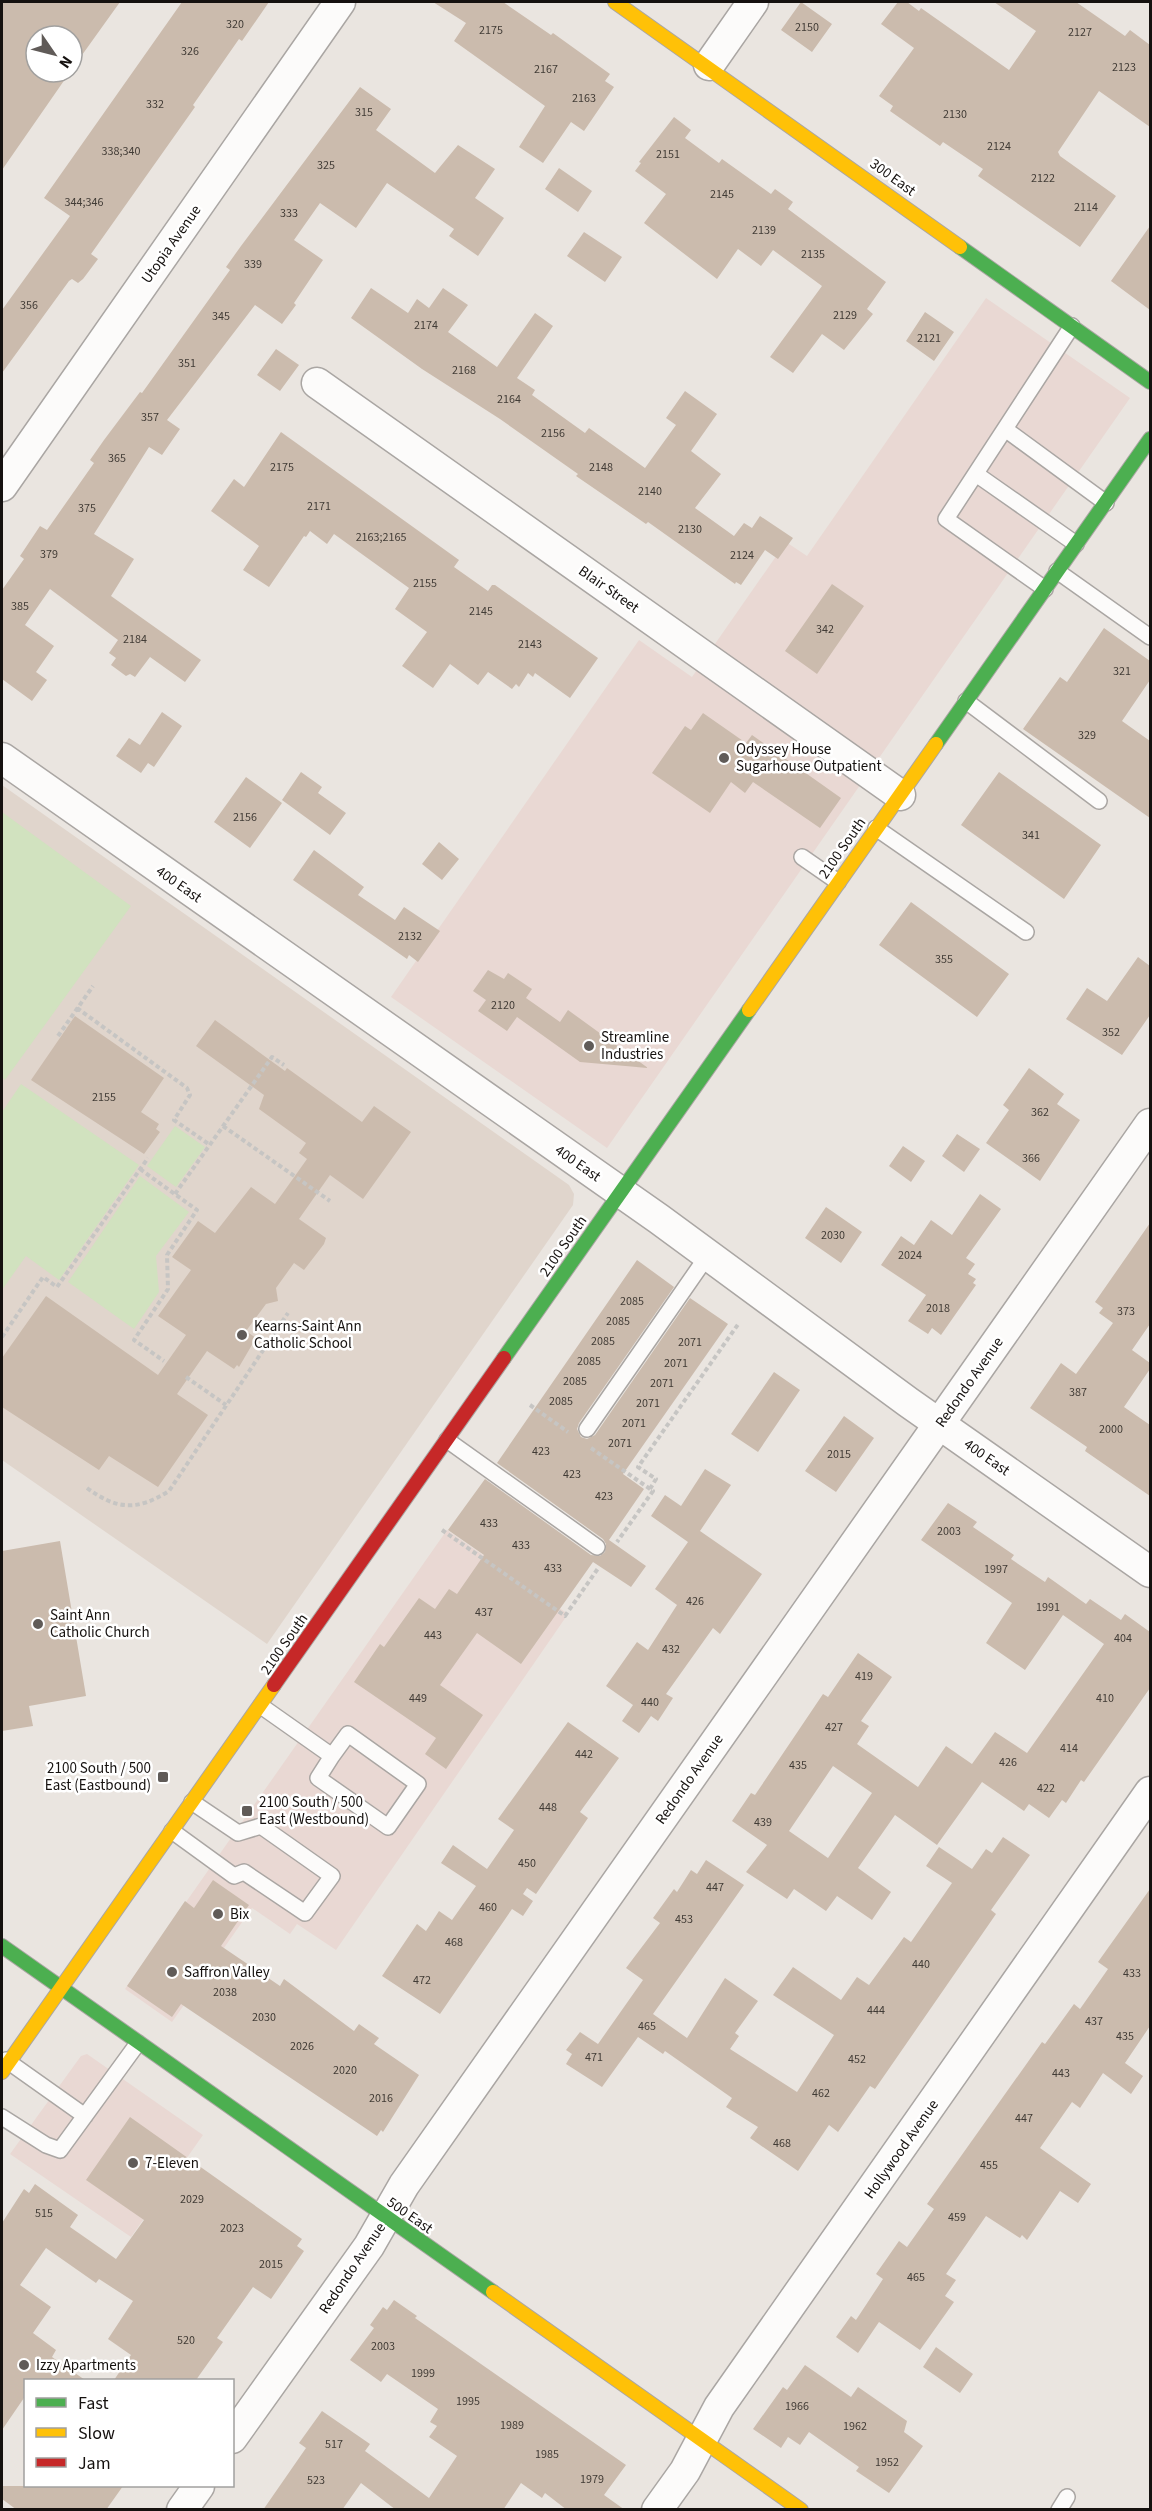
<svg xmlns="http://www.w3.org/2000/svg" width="1152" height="2511" viewBox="0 0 1152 2511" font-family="'Source Sans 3',sans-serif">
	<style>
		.commercial { fill: #e9d8d3 }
		.built { fill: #e0d5cc }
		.green { fill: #d1e2bf }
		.building { fill: #cbbbad; fill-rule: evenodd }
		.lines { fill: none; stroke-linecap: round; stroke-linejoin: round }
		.lane-casing { stroke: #aaa6a3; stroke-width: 18 }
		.street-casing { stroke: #aaa6a3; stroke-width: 33 }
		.fast-casing { stroke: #aaa6a3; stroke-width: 16 }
		.slow-casing { stroke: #aaa6a3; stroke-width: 16 }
		.jam-casing { stroke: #aaa6a3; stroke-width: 16 }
		.path { stroke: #c6c5c3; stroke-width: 4; stroke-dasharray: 4.5 3; stroke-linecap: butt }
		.lane { stroke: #fcfbfa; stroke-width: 15 }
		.street { stroke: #fcfbfa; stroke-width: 30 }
		.fast { stroke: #4caf50; stroke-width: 14 }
		.slow { stroke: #ffc107; stroke-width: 14 }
		.jam { stroke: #c62828; stroke-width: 14 }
		.poi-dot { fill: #605b58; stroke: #fff; stroke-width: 2 }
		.labels { text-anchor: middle; stroke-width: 5; stroke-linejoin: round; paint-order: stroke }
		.number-label { font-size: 12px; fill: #423c36 }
		.street-label { font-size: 15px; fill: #15110f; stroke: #fff }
		.poi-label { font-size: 15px; fill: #15110f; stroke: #fff; text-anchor: start }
	</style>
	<rect width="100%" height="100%" fill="#eae5e0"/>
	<path class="commercial" d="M986,298L1130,398L607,1148L391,997L639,640L692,677L786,542L807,556Z
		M447,1530L568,1614L336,1950L297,1924L290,1934L252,1908L172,2022L125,1989Z
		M87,2054L203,2135L131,2237L10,2154L81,2056Z"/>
	<path class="built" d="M2,785L569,1185L574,1194L573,1205L267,1644L2,1460Z"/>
	<path class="green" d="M2,812L131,906L5,1080L2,1077Z
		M21,1084L139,1165L59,1280L26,1256L2,1290V1112Z
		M175,1126L205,1147L176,1187L147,1166Z
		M140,1176L189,1212L156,1256L159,1292L134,1329L68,1282Z"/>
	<path class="building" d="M2,2H120L72,69V36H36V72H70L2,170Z
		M182,2H269L242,41L239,39L193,105L195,107L91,254L98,259L83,279L78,283L72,279L69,281L2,373V310L70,216L44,198Z
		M433,2H503L551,35L553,33L610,74L605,81L614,87L584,131L571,122L543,163L519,147L545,106L454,41L466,23Z
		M801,2L832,24L812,52L781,30Z
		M898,2H907L919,11L921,8L1009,70L1036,31L994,2H1076L1125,36L1130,30L1150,45V127L1099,91L1058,152L1060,156L1116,196L1080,247L978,176L983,169L943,142L940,146L890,111L893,106L879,96L914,48L881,24Z
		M360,87L391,109L376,130L435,173L458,145L495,169L475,198L504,218L478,256L449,236L454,229L387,183L356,228L320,203L294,240L323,260L294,303L296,305L282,324L255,305L167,420L180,429L162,455L149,447L94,534L134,559L111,596L201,660L185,682L150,657L135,677L130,674L126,676L111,665L116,658L109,653L118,640L50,589L25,625L54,646L36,672L47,680L32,701L2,679V590L24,559L20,556L40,526L47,530L94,463L90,460L104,440L140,392L142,393L230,270L226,267L241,246Z
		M674,117L691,130L685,138L719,163L722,159L771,194L775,189L793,202L788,209L886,282L867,309L873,314L844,350L822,334L793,373L770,357L822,286L773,250L761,266L738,249L717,279L644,223L666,194L635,171L641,163L639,162Z
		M559,168L592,191L578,212L545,189Z
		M1150,226V310L1111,281Z
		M584,232L622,257L605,282L567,256Z
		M371,288L408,313L417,299L429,308L443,288L468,305L448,332L497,367L535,313L553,326L517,378L535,390L532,395L585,433L589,428L645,468L676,425L666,418L685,391L717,414L691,451L721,474L695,508L734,536L744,523L752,528L760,516L793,538L778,559L765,550L741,585L736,582L735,584L648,522L646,524L576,476L578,474L500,419L422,369L351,318Z
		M925,312L954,332L934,361L906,341Z
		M276,349L299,365L280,391L257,375Z
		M281,432L459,560L454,567L488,591L492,585H495L598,658L570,698L535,673L533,677L528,673L519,687L516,684L512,689L488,672L478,685L450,664L433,688L402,666L427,632L395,609L409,588L334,534L327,544L310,531L306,537L304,536L269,587L243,570L259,546L211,511L234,479L244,487Z
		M832,584L864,606L817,674L785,651Z
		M1104,628L1150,661V680L1122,721L1150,741V818L1023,729L1060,677L1067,682Z
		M162,712L182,726L154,767L148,763L141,773L116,756L129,738L140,745Z
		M703,713L746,743L752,735L841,798L820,828L753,782L745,793L731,782L710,813L652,773L685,726L691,730Z
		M301,772L322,787L318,793L346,813L330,835L282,800Z
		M999,772L1101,845L1064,899L961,825Z
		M246,777L282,803L250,848L214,822Z
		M439,842L459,859L442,880L422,864Z
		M314,850L364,887L358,895L395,920L404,907L440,931L418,962L409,955L407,959L293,880Z
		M911,902L1009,974L977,1017L879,945Z
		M1138,957L1150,966V1015L1122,1055L1066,1019L1087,988L1107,1001Z
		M488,970L504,979L508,973L532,989L526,998L560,1022L568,1010L648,1068L580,1062L517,1017L507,1031L478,1011L486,1000L473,991Z
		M75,1016L164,1078L141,1112L159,1124L156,1129L160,1132L144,1154L31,1080Z
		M215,1020L285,1071L287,1068L362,1122L374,1106L411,1132L363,1199L330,1175L299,1219L326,1238L324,1244L304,1270L294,1263L276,1288L278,1301L266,1304L246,1331L256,1338L239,1367L237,1365L234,1369L207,1351L177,1394L208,1415L158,1487L109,1456L99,1470L2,1407V1358L46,1296L158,1375L186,1335L158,1316L191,1270L172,1257L198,1221L215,1233L251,1187L275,1204L307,1159L299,1153L306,1143L259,1109L264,1095L196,1046Z
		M1029,1068L1064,1094L1057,1104L1080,1120L1040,1181L986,1143L1009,1110L1003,1105Z
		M957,1134L980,1149L964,1172L942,1156Z
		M903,1146L925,1161L911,1182L889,1166Z
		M980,1194L1001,1209L966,1258L975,1264L968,1274L976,1279L973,1283L976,1285L941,1335L932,1328L928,1334L908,1321L926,1295L881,1265L901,1236L914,1245L931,1220L952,1235Z
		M826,1207L862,1232L841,1263L805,1238Z
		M1150,1223V1324L1132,1350L1150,1363V1369L1124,1407L1150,1425V1496L1085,1451L1087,1447L1030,1408L1061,1363L1076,1374L1113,1323L1099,1313L1103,1308L1095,1302Z
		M637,1260L674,1287L579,1423L577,1429L581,1437L587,1439L595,1435L690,1298L728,1324L623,1474L644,1489L609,1540L646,1566L631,1587L593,1562L521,1664L477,1633L440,1685L483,1715L446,1769L425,1754L436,1738L354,1682L380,1644L384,1647L419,1598L435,1609L449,1589L457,1594L484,1555L448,1530L485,1479L591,1555L600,1556L605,1552L606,1544L603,1539L497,1463Z
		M774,1372L800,1390L758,1452L731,1434Z
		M844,1416L874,1438L836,1492L805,1471Z
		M705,1469L731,1485L700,1531L762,1574L720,1634L713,1628L666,1694L673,1698L658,1721L651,1716L639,1733L622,1721L633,1705L606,1686L637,1642L648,1650L677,1605L655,1589L688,1542L651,1516L665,1495L681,1506Z
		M948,1503L977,1522L973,1527L1014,1555L1011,1559L1045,1582L1048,1577L1086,1604L1090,1599L1121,1620L1125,1614L1150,1632V1688L1084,1782L1081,1780L1066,1803L1062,1800L1049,1818L1029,1804L1024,1811L982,1782L937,1845L895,1815L858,1868L891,1892L872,1920L837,1896L826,1911L794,1889L787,1899L746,1872L767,1845L732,1821L751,1793L755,1795L823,1694L828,1697L858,1653L892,1677L861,1721L869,1726L857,1744L918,1787L946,1746L972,1764L995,1732L1027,1753L1104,1644L1063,1615L1025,1670L986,1643L1012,1603L921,1540ZM833,1766L872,1793L828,1858L789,1831Z
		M60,1541L86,1696L29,1706L33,1726L2,1731V1551Z
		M568,1722L619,1758L580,1812L588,1818L536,1894L527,1888L523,1894L533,1901L523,1916L512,1909L440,2014L382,1976L417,1924L426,1931L439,1911L452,1920L476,1886L441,1863L453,1845L487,1869L514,1830L498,1819Z
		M1003,1837L1030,1855L991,1910L996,1914L875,2089L870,2086L838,2132L829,2125L798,2171L750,2138L758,2127L726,2107L732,2098L665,2051L663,2054L638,2037L602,2087L566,2064L572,2054L566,2050L580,2032L598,2044L643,1980L626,1968L660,1923L653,1918L674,1889L677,1892L691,1870L697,1874L706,1860L744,1885L653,2014L687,2038L725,1978L758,2001L735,2033L739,2036L730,2049L797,2092L834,2035L773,1995L793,1967L841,2000L857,1977L869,1985L904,1937L911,1942L952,1883L926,1866L939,1847L972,1869L986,1849L992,1853Z
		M213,1880L249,1905L221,1946L280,1986L284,1979L354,2031L359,2024L379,2038L374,2044L419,2075L383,2132L381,2130L377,2136L181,2004L172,2017L127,1986L185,1901L194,1908Z
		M1150,1889V2026L1125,2063L1143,2076L1131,2094L1103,2073L1080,2108L1072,2102L1040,2148L1091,2184L1078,2203L1060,2191L1027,2240L1022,2235L1020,2238L986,2216L946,2274L956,2280L945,2296L954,2302L920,2350L879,2322L858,2353L836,2337L851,2316L856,2320L883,2279L876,2274L899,2241L907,2247L934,2209L927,2204L1042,2042L1045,2044L1074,2004L1080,2009L1108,1969L1098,1962Z
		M130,2117L302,2239L297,2246L304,2251L271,2299L253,2287L217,2338L223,2342L196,2380H114L131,2355L108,2339L133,2301L99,2279L96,2283L46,2248L20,2285L51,2307L33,2333L56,2350L52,2357L85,2380H26V2395L2,2430V2223L24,2189L29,2193L35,2184L78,2215L70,2227L116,2259L144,2220L86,2180Z
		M394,2300L417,2316L415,2318L626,2465L604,2495L625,2510H567L545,2493L542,2498L521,2483L503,2510H396L361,2483L342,2510H263L306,2448L299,2443L322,2411L370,2444L365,2451L429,2498L457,2456L429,2437L437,2426L430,2422L438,2409L387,2374L381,2382L350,2360L374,2328L370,2325L383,2307L387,2310Z
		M936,2347L973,2374L960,2393L923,2367Z
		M805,2365L851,2397L858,2387L907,2421L904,2432L923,2446L889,2493L856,2471L859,2467L809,2432L800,2445L788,2437L781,2448L753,2429L783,2387L787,2390Z
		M2,2486H123L106,2510H17L2,2499Z"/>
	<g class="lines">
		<g class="lane-casing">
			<path id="lane" d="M1005,429L1106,503
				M976,474L1076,544
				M1057,571L1150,637
				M1045,589L946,519L1072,326
				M966,701L1099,801
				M876,828L1026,932
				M802,857L838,882
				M587,1429L708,1255
				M447,1440L597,1547
				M261,1706L332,1756L318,1778L388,1827L418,1784L348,1734L332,1756
				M172,1831L234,1876L244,1872L305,1913L332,1876L261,1826L238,1833L192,1802
				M6,2060L85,2116
				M2,2117L46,2145L60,2150L138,2043
				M1059,2510L1067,2497"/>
		</g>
		<g class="street-casing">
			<path id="street" d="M709,65L753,2
				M317,383L900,795
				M2,486L340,2
				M2,758L659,1219L908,1402L1150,1572
				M232,2438L369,2246L404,2185L1150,1124
				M182,2510L199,2486
				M657,2510L685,2471L719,2407L1150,1792"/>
		</g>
		<g class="fast-casing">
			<path id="fast" d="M960,247L1150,382
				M936,744L1150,439
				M504,1358L749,1010
				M2,1946L493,2292"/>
		</g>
		<g class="slow-casing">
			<path id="slow" d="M615,2L960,247
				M749,1010L936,744
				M2,2072L274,1685
				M493,2292L801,2510"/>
		</g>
		<g class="jam-casing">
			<path id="jam" d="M274,1685L504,1358"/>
		</g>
		<path class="path" d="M77,1008L187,1088L190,1095L174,1120L210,1145
			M58,1036L93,986
			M223,1126L330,1201
			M140,1169L197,1210L167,1255L168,1289L134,1340L164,1361
			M175,1194L272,1057L284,1065
			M2,1337L43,1277L57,1287L148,1158
			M186,1377L226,1405
			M530,1405L568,1432
			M591,1448L653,1491L617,1542
			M87,1488C117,1510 137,1511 169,1491L288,1313
			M650,1489L656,1479L638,1467L739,1323
			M442,1530L565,1616L599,1567"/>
		<use href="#lane" class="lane"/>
		<use href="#street" class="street"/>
		<use href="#fast" class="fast"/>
		<use href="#slow" class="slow"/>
		<use href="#jam" class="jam"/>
	</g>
	<g class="poi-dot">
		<circle cx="724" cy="758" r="6"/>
		<circle cx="589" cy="1046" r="6"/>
		<circle cx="242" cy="1335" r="6"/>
		<circle cx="38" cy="1624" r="6"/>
		<rect x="157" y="1771" width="12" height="12" rx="3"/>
		<rect x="241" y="1805" width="12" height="12" rx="3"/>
		<circle cx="218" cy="1914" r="6"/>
		<circle cx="172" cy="1972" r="6"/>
		<circle cx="133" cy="2163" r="6"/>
		<circle cx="24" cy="2365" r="6"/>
	</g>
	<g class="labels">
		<g class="number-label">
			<text x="235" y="28">320</text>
			<text x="807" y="31">2150</text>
			<text x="491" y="34">2175</text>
			<text x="1080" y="36">2127</text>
			<text x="190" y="55">326</text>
			<text x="1124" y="71">2123</text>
			<text x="546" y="73">2167</text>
			<text x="584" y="102">2163</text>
			<text x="155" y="108">332</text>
			<text x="364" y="116">315</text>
			<text x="955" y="118">2130</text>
			<text x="999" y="150">2124</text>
			<text x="121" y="155">338;340</text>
			<text x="668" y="158">2151</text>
			<text x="326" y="169">325</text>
			<text x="1043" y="182">2122</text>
			<text x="722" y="198">2145</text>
			<text x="84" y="206">344;346</text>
			<text x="1086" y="211">2114</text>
			<text x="289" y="217">333</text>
			<text x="764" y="234">2139</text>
			<text x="813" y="258">2135</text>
			<text x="253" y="268">339</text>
			<text x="29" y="309">356</text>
			<text x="845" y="319">2129</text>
			<text x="221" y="320">345</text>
			<text x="426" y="329">2174</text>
			<text x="929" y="342">2121</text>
			<text x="187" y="367">351</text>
			<text x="464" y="374">2168</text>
			<text x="509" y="403">2164</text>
			<text x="150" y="421">357</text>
			<text x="553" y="437">2156</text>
			<text x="117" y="462">365</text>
			<text x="282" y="471">2175</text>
			<text x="601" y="471">2148</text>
			<text x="650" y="495">2140</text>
			<text x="319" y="510">2171</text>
			<text x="87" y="512">375</text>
			<text x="690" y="533">2130</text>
			<text x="381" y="541">2163;2165</text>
			<text x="49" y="558">379</text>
			<text x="742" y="559">2124</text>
			<text x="425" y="587">2155</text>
			<text x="20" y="610">385</text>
			<text x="481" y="615">2145</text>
			<text x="825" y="633">342</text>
			<text x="135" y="643">2184</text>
			<text x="530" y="648">2143</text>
			<text x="1122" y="675">321</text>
			<text x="1087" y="739">329</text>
			<text x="245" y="821">2156</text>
			<text x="1031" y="839">341</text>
			<text x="410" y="940">2132</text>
			<text x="944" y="963">355</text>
			<text x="503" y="1009">2120</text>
			<text x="1111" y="1036">352</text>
			<text x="104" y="1101">2155</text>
			<text x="1040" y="1116">362</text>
			<text x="1031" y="1162">366</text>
			<text x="833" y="1239">2030</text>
			<text x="910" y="1259">2024</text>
			<text x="632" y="1305">2085</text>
			<text x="938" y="1312">2018</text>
			<text x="1126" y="1315">373</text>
			<text x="618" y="1325">2085</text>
			<text x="603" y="1345">2085</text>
			<text x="690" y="1346">2071</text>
			<text x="589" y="1365">2085</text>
			<text x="676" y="1367">2071</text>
			<text x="575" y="1385">2085</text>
			<text x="662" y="1387">2071</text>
			<text x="1078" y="1396">387</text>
			<text x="561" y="1405">2085</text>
			<text x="648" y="1407">2071</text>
			<text x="634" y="1427">2071</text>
			<text x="1111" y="1433">2000</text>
			<text x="620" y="1447">2071</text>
			<text x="541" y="1455">423</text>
			<text x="839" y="1458">2015</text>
			<text x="572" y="1478">423</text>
			<text x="604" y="1500">423</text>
			<text x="489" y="1527">433</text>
			<text x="949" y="1535">2003</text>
			<text x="521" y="1549">433</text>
			<text x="553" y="1572">433</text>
			<text x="996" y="1573">1997</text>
			<text x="695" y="1605">426</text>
			<text x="1048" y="1611">1991</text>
			<text x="484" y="1616">437</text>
			<text x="433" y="1639">443</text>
			<text x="1123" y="1642">404</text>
			<text x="671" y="1653">432</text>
			<text x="864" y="1680">419</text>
			<text x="418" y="1702">449</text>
			<text x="1105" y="1702">410</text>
			<text x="650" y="1706">440</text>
			<text x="834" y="1731">427</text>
			<text x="1069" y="1752">414</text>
			<text x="584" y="1758">442</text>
			<text x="1008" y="1766">426</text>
			<text x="798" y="1769">435</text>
			<text x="1046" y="1792">422</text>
			<text x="548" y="1811">448</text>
			<text x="763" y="1826">439</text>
			<text x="527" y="1867">450</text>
			<text x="715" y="1891">447</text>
			<text x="488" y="1911">460</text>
			<text x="684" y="1923">453</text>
			<text x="454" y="1946">468</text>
			<text x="921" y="1968">440</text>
			<text x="1132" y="1977">433</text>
			<text x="422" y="1984">472</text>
			<text x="225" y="1996">2038</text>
			<text x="876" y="2014">444</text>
			<text x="264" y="2021">2030</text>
			<text x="1094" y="2025">437</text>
			<text x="647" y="2030">465</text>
			<text x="1125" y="2040">435</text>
			<text x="302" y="2050">2026</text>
			<text x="594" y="2061">471</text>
			<text x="857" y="2063">452</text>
			<text x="345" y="2074">2020</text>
			<text x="1061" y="2077">443</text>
			<text x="821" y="2097">462</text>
			<text x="381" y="2102">2016</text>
			<text x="1024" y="2122">447</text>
			<text x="782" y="2147">468</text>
			<text x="989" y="2169">455</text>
			<text x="192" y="2203">2029</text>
			<text x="44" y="2217">515</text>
			<text x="957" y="2221">459</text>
			<text x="232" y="2232">2023</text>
			<text x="271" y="2268">2015</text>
			<text x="916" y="2281">465</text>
			<text x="186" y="2344">520</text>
			<text x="383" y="2350">2003</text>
			<text x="423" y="2377">1999</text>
			<text x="468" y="2405">1995</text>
			<text x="797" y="2410">1966</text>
			<text x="512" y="2429">1989</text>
			<text x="855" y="2430">1962</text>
			<text x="334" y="2448">517</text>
			<text x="547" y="2458">1985</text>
			<text x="887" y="2466">1952</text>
			<text x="592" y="2483">1979</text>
			<text x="316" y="2484">523</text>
		</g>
		<g class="street-label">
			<text transform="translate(893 177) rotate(36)" y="5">300 East</text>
			<text transform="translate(171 244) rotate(-55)" y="5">Utopia Avenue</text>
			<text transform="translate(609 589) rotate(35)" y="5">Blair Street</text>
			<text transform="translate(842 848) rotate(-55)" y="5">2100 South</text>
			<text transform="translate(179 884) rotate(35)" y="5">400 East</text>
			<text transform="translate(578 1163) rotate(35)" y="5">400 East</text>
			<text transform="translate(563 1246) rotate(-55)" y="5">2100 South</text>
			<text transform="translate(969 1382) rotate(-55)" y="5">Redondo Avenue</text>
			<text transform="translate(987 1457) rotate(35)" y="5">400 East</text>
			<text transform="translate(284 1644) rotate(-55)" y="5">2100 South</text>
			<text transform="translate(689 1779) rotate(-55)" y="5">Redondo Avenue</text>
			<text transform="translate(901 2149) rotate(-55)" y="5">Hollywood Avenue</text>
			<text transform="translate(410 2215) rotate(35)" y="5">500 East</text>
			<text transform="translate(352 2268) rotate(-56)" y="5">Redondo Avenue</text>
		</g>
		<g class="poi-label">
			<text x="736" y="754">Odyssey House<tspan x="736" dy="17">Sugarhouse Outpatient</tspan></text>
			<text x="601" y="1042">Streamline<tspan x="601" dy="17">Industries</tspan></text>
			<text x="254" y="1331">Kearns-Saint Ann<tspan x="254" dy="17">Catholic School</tspan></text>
			<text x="50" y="1620">Saint Ann<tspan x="50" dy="17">Catholic Church</tspan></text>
			<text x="151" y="1773" text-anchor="end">2100 South / 500<tspan x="151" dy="17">East (Eastbound)</tspan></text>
			<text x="259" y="1807">2100 South / 500<tspan x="259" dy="17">East (Westbound)</tspan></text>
			<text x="230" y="1919">Bix</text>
			<text x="184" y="1977">Saffron Valley</text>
			<text x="145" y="2168">7-Eleven</text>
			<text x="36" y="2370">Izzy Apartments</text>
		</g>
	</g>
	<rect width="1152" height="2511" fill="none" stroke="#15110f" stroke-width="6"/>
	<rect x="24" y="2379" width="210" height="108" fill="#ffffff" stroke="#a1a09f" stroke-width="1.5"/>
	<rect x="36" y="2398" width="30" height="9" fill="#4caf50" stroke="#a1a09f" stroke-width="1.5"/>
	<text x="78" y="2409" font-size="18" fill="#15110f">Fast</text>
	<rect x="36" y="2428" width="30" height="9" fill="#ffc107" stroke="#a1a09f" stroke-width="1.5"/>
	<text x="78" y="2439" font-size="18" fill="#15110f">Slow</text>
	<rect x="36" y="2458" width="30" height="9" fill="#c62828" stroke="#a1a09f" stroke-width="1.5"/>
	<text x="78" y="2469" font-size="18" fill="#15110f">Jam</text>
	<g transform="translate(54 54) rotate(125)"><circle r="28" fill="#ffffff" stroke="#a1a09f" stroke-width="1.5"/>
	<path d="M0-4.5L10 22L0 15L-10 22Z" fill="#605b58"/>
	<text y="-9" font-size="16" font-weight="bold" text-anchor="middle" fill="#15110f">N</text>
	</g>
</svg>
